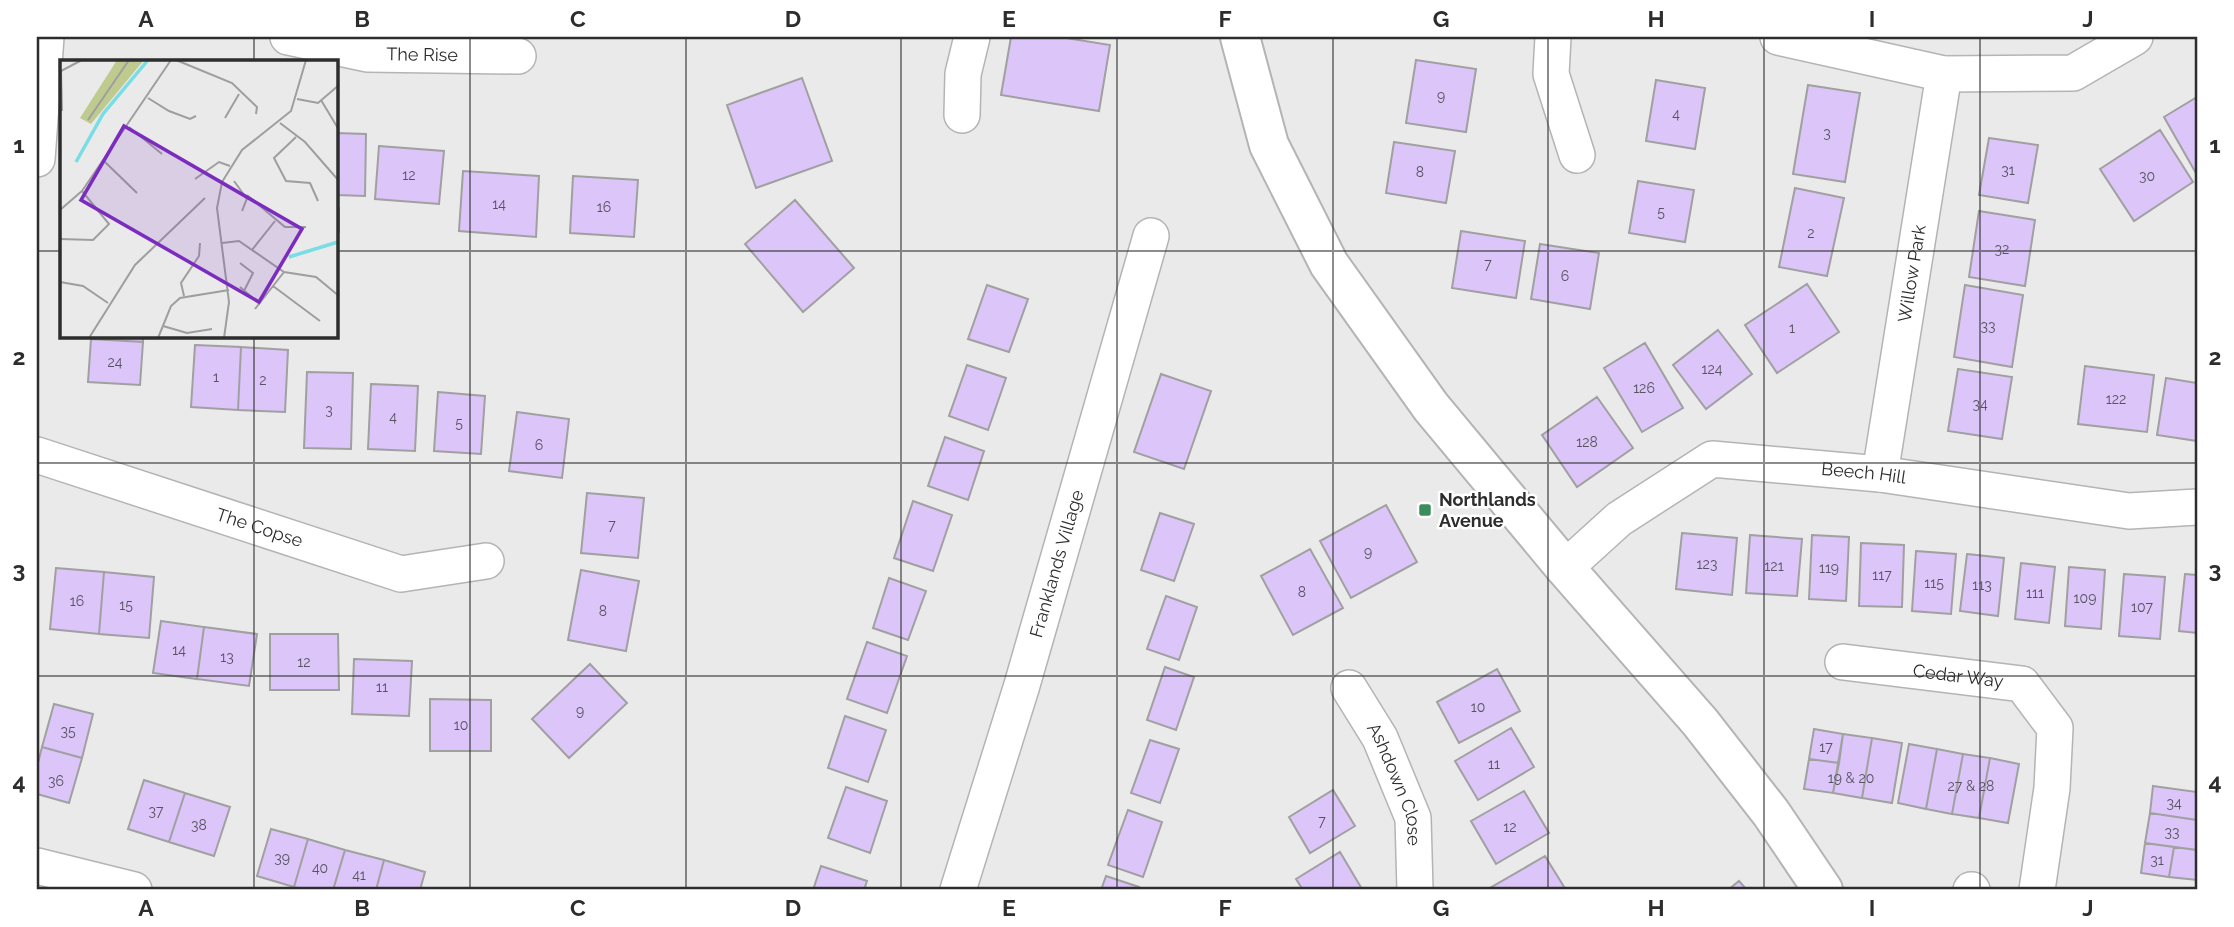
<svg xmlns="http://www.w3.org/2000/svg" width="2234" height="927" viewBox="0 0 2234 927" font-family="Raleway,sans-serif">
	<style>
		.building { fill: #dbc5f9; stroke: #a1a0a1; stroke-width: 2 }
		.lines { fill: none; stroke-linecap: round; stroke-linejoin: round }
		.minor-casing { stroke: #b3b4b5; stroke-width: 38 }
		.tertiary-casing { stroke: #b3b4b5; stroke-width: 42 }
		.minor { stroke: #fff; stroke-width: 35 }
		.tertiary { stroke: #fff; stroke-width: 38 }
		.grid { fill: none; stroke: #2d2d2d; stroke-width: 2; stroke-opacity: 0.55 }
		.poi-dot { fill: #3b8d5e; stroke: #fff; stroke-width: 2.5 }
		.labels { text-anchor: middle; stroke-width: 5; stroke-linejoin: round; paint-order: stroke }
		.number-label { font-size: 14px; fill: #585360 }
		.street-label { font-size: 18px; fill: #2d2d2d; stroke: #fff }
		.poi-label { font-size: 18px; font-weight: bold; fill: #2d2d2d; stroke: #fff; text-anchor: start }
		.inset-river { fill: none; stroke: #78dde4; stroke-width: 3.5 }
		.inset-road { fill: none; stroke: #9e9e9f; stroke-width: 2 }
		.view { fill: #7b2cbf; fill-opacity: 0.15; stroke: #7b2cbf; stroke-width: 3.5 }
		.inset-edge { fill: none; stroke: #2d2d2d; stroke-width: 3.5 }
		.neatline { fill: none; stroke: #2d2d2d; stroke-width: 2.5 }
		.grid-label { font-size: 23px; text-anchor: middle; font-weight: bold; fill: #2d2d2d }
	</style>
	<rect width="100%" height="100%" fill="#eaeaeb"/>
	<path class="building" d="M1011,37H1060L1110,45L1099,111L1001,95Z
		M1416,60L1476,69L1466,132L1406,123Z
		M802,78L832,161L756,188L727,105Z
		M1656,80L1705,88L1695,149L1646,141Z
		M1808,85L1860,93L1845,182L1793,174Z
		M2197,97V175L2164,117Z
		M2160,130L2193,182L2134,221L2100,169Z
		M336,133L366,134L365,196L336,195Z
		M1989,138L2038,145L2028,203L1979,195Z
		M1394,142L1455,151L1446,203L1386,193Z
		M379,146L444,151L439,204L375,199Z
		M463,171L539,176L536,237L459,231Z
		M573,176L638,180L634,237L570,233Z
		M1638,181L1694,190L1685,242L1629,233Z
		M1795,188L1844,198L1827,276L1779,267Z
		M795,200L854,268L803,312L745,244Z
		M1979,211L2035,220L2025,286L1969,277Z
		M1461,231L1525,241L1516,298L1452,288Z
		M1540,244L1599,253L1590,309L1531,299Z
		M1807,284L1839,332L1777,373L1745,325Z
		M987,285L1028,299L1009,352L968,339Z
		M1965,285L2023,295L2012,367L1954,357Z
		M1718,330L1752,374L1706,409L1673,365Z
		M91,336H143V342L91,339Z
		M91,339L143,342L140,385L88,382Z
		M1645,343L1683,408L1642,432L1604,368Z
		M195,345L241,347L238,410L191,407Z
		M241,347L288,350L285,412L238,410Z
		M967,365L1006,378L988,430L949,416Z
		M2085,366L2154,375L2147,432L2078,424Z
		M1958,369L2012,377L2002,439L1948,431Z
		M307,372L353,373L351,449L304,448Z
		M1161,374L1211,391L1184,469L1134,452Z
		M2166,378L2197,383V441L2157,435Z
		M371,384L418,386L415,451L368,449Z
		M438,392L485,396L481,454L434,451Z
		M1597,397L1633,448L1577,487L1542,435Z
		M517,412L569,419L562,478L509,471Z
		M945,437L984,451L968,500L928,486Z
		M587,493L644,498L638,558L581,553Z
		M913,501L952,515L933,571L894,558Z
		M1386,505L1417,562L1351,598L1320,541Z
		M1160,513L1194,524L1174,581L1141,570Z
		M1682,533L1737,538L1732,595L1676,589Z
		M1750,535L1802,539L1797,596L1746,593Z
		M1812,535L1849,537L1846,601L1809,599Z
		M1861,543L1904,545L1902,607L1859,606Z
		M1310,549L1343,608L1293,635L1261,576Z
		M1916,551L1956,554L1951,614L1912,611Z
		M1967,554L2004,558L1998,616L1960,611Z
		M2021,563L2055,567L2049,623L2015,619Z
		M2069,567L2105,570L2101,629L2065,626Z
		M56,568L104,572L99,634L50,629Z
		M581,570L639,581L626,651L568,640Z
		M104,572L154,577L149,638L99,634Z
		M2124,574L2165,577L2160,639L2119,636Z
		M2185,574L2197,575V633L2179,631Z
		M889,578L926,591L908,640L873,628Z
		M1166,596L1197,607L1179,660L1147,649Z
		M161,621L204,627L197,679L153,673Z
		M204,627L257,634L249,686L197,679Z
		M270,634H338L339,690H270Z
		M867,642L907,656L887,713L847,699Z
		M354,659L412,661L409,716L352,714Z
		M590,664L627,703L569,758L532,719Z
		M1165,667L1194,677L1176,730L1147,720Z
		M1497,669L1520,711L1459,743L1437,702Z
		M430,699L491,700V751H430Z
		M54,704L93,714L82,758L42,747Z
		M845,716L886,730L868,782L828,768Z
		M1511,728L1534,767L1478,800L1455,761Z
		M1814,729L1843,734L1839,763L1809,759Z
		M1843,734L1872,738L1862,798L1833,793Z
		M1872,738L1902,743L1892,803L1862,798Z
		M1150,740L1179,749L1160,803L1131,793Z
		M1909,744L1937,749L1926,809L1898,803Z
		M42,747L82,758L69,803L37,794V767Z
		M1937,749L1963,754L1952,814L1926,809Z
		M1963,754L1990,758L1979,818L1952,814Z
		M1990,758L2019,764L2008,823L1979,818Z
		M1809,759L1839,763L1833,793L1804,789Z
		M144,780L185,793L169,842L128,829Z
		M2153,786L2197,792V820L2150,813Z
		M846,787L887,801L870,853L828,838Z
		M1333,790L1355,826L1310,853L1289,817Z
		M1524,791L1549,833L1496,864L1471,821Z
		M185,793L230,807L214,856L169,842Z
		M1128,810L1162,822L1143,877L1108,865Z
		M2150,813L2197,820V850L2145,843Z
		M271,829L308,839L294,887L257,876Z
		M308,839L345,850L333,890H305L294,887Z
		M2145,843L2174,847L2169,877L2141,873Z
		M2174,847L2197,850V880L2169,877Z
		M345,850L384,860L376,890H333Z
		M1340,852L1362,889L1303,890L1296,879Z
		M1545,856L1566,890H1491L1490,888Z
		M384,860L425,872L420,890H376Z
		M821,866L867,881L864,890H813Z
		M1106,876L1139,887L1138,890H1101Z
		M1739,881L1747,890H1728Z"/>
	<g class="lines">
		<g class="minor-casing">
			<g id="minor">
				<path id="s1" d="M288,37L367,54L518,56"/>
				<path d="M1553,37L1551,74L1577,155"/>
				<path d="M1778,37L1944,74L2073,73L2135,37"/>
				<path d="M962,115L963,74L972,37"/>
				<path d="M37,159L46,37"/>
				<path id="s2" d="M37,455L401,574L486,561"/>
				<path id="s3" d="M1880,474L1944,74"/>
				<path id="s4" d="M1565,568L1619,519L1712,459L1880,474L2129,511L2197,507"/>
				<path id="s5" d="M1843,662L2022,684L2055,728L2052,788L2037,890"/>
				<path id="s6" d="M1349,688L1380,738L1413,818L1415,890"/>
				<path d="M37,866L134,890"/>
				<path id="s7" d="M958,890L1022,685L1151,236"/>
				<path d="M1971,890H1972"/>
			</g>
		</g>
		<g class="tertiary-casing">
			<path id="tertiary" d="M1240,37L1269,145L1329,264L1431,407L1565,568L1700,722L1771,813L1823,890"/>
		</g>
		<use href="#minor" class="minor"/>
		<use href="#tertiary" class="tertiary"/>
	</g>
	<path class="grid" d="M254,37V61M470,37V890M686,37V890M901,37V890M1117,37V890M1333,37V890M1548,37V890M1764,37V890M1980,37V890M37,251H61M336,251H2197M254,336V890M37,463H2197M37,676H2197"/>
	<rect class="poi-dot" x="1418" y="503" width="14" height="14" rx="3.5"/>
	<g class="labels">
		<g class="number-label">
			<text x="1441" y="101">9</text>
			<text x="1676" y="119">4</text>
			<text x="1827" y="138">3</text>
			<text x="2008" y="175">31</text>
			<text x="1420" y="177">8</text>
			<text x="409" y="180">12</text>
			<text x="2147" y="181">30</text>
			<text x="499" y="209">14</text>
			<text x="604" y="212">16</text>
			<text x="1661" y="217">5</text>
			<text x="1811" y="238">2</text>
			<text x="2002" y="254">32</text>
			<text x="1488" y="269">7</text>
			<text x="1565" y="281">6</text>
			<text x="1988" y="331">33</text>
			<text x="1792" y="333">1</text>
			<text x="115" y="367">24</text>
			<text x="1712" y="374">124</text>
			<text x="216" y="382">1</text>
			<text x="263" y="385">2</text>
			<text x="1644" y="393">126</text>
			<text x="2116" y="404">122</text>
			<text x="1980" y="409">34</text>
			<text x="329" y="415">3</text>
			<text x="393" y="422">4</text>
			<text x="459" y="428">5</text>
			<text x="1587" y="447">128</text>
			<text x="539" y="450">6</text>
			<text x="612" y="530">7</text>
			<text x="1368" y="557">9</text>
			<text x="1707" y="569">123</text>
			<text x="1774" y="571">121</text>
			<text x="1829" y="573">119</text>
			<text x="1882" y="580">117</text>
			<text x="1934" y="588">115</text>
			<text x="1982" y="590">113</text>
			<text x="1302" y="597">8</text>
			<text x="2035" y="598">111</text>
			<text x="2085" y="603">109</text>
			<text x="77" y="606">16</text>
			<text x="126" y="610">15</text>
			<text x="2142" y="612">107</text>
			<text x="603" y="616">8</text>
			<text x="179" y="655">14</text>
			<text x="227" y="662">13</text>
			<text x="304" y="667">12</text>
			<text x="382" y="692">11</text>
			<text x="1478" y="712">10</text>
			<text x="580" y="716">9</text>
			<text x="461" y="730">10</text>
			<text x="68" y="736">35</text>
			<text x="1826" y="752">17</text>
			<text x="1494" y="769">11</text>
			<text x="1851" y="783">19 &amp; 20</text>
			<text x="56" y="786">36</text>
			<text x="1971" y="791">27 &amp; 28</text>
			<text x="2174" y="808">34</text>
			<text x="156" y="816">37</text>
			<text x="1322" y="826">7</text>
			<text x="199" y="830">38</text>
			<text x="1510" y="832">12</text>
			<text x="2172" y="837">33</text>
			<text x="282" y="863">39</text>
			<text x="2157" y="865">31</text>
			<text x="320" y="873">40</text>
			<text x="359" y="880">41</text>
		</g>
		<g class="street-label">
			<text dy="6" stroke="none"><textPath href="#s1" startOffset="136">The Rise</textPath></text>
			<text dy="6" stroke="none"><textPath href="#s3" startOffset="203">Willow Park</textPath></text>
			<text dy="6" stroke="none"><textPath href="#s4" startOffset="336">Beech Hill</textPath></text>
			<text dy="6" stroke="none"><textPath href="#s2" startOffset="234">The Copse</textPath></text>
			<text dy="6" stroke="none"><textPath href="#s7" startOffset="341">Franklands Village</textPath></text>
			<text dy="6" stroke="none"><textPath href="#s5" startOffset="116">Cedar Way</textPath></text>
			<text dy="6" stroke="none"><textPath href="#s6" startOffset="108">Ashdown Close</textPath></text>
		</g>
		<g class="poi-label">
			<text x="1439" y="506">Northlands<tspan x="1439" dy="21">Avenue</tspan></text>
		</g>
	</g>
	<g transform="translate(60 60)">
		<rect width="278" height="278" fill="#eaeaeb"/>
		<path d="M57,0H84L31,64L20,58Z" fill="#bfca8e"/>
		<path class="inset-river" d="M16,102L43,54L88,0M229,197L278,182"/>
		<path class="inset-road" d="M116,0L172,23L197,47L196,54M1,11L2,51M1,11L22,0M88,38L109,51L130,59L136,56M237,39L258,43L279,25M261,40L279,70M165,58L179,34M28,60L69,0M220,63L245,82L279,121M69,67L102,94M236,77L214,98L226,121L250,123L258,141M45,102L77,133M135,119L159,102L170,106M174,121L187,139M22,131L111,0M279,147V173M0,150L22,131L49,164L33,180L0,179M182,151L188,136L225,167H246M162,183L179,181L224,212L256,217L279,236M192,190L215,161M180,203L193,213L184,231M0,222L23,226L48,243M213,226L260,261M180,227L199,243M124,236L121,223L139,196L140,183M195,249L224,212M103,266L127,273L152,269M29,278L75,205L145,138M98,278L111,246L120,238L169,230M164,278L169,242L157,148L162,122L182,90L231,51L246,0"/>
		<path class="view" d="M64,66L242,169L199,242L21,140Z"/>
		<rect width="278" height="278" class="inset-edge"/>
	</g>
	<rect width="2234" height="927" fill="none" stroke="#ffffff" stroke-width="77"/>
	<rect x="38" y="38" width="2158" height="850" class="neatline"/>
	<g class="grid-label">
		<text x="146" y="27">A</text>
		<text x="362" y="27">B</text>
		<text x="578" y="27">C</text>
		<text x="793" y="27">D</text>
		<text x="1009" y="27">E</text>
		<text x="1225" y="27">F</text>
		<text x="1441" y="27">G</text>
		<text x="1656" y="27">H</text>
		<text x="1872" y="27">I</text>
		<text x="2088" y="27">J</text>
		<text x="19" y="153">1</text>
		<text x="2215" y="153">1</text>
		<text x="19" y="365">2</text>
		<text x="2215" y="365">2</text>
		<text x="19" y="578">3</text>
		<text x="2215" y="578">3</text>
		<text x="19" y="790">4</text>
		<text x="2215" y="790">4</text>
		<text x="146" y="916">A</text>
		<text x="362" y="916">B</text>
		<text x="578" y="916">C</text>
		<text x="793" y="916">D</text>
		<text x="1009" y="916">E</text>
		<text x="1225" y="916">F</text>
		<text x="1441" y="916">G</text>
		<text x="1656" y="916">H</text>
		<text x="1872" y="916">I</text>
		<text x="2088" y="916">J</text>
	</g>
</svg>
